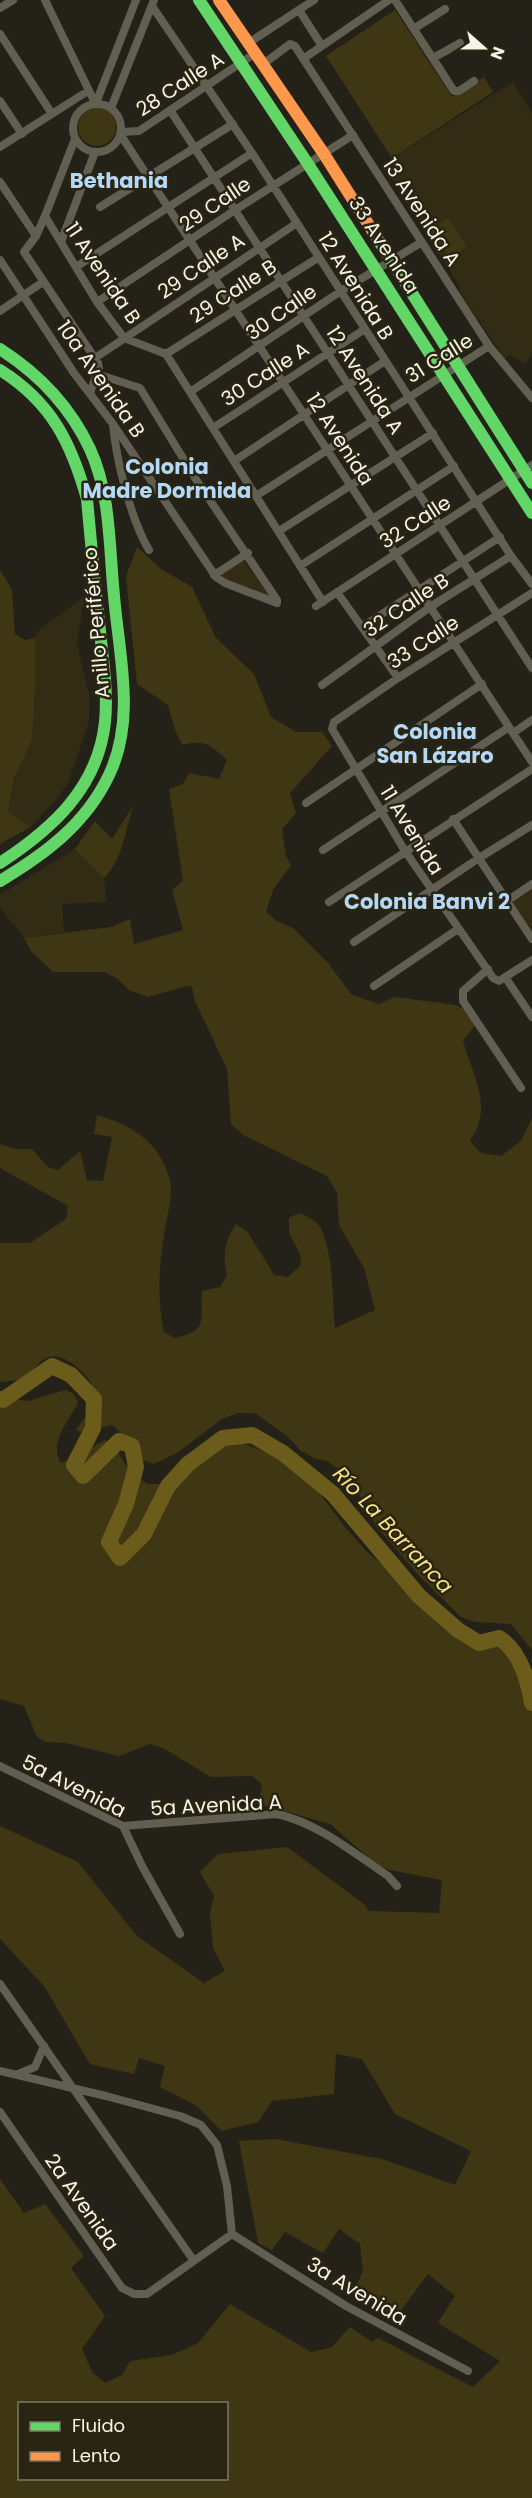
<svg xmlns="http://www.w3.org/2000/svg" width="532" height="2498" viewBox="0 0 532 2498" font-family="Poppins,sans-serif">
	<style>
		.built { fill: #322c14 }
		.green { fill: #3f3613; fill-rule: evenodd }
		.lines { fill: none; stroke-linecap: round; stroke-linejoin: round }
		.river { stroke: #6c5c1b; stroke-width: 16 }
		.street { stroke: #615e52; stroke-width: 8 }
		.fast { stroke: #63d668; stroke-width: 12 }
		.slow { stroke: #ff974d; stroke-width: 12 }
		.labels { text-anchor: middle; stroke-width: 5; stroke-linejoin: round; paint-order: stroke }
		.street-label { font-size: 20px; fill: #f7f4e8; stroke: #2a2512 }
		.neighbourhood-label { font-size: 21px; font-weight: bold; fill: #b3d8f8; stroke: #2a2512 }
		.water-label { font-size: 21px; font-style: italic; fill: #fae287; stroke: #2a2512 }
	</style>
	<rect width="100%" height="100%" fill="#242218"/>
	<path class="built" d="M513,82L532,113V353L526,364L510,355L505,359L459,291L461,288L383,164Z
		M242,558L273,600L223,583L217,574Z
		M84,597L77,644L90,699L89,722L68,783L56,800L31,827L8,812L14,779L32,740L35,692V638L38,631Z
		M75,849L104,878L107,902L62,904L64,932L24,938L0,908V895Z
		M532,889V933L512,902Z"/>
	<path class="green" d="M395,10L452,97L484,77L493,92L392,158L326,56Z
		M78 127a19 19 0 1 1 38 0a19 19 0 1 1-38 0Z
		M448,218L467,246L451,258L430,231Z
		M137,547L161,569L192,587L216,638L254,674L271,717L296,732H322L332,746L290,793L296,813L282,829L286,856L291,865L273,890L266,912L277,921L293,928L328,963L352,995L379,1004L395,997L455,1005L474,1012L477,1023L463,1041C473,1077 494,1107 470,1141L481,1153L501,1156L521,1141L532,1118V1650L511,1624L475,1622L461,1617L422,1579L375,1525L366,1504L340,1470L327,1461L316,1459L300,1450L287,1436L255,1413H238L222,1419L177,1453L154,1464L143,1460L128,1439L112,1425C100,1427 87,1436 76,1430C83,1418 93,1412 95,1398C96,1386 87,1377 79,1369C59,1350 41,1352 28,1379L0,1382V1243H30L66,1219L68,1206L0,1168V1144L16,1149H32L48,1167L58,1170L80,1151L87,1180L103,1181L112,1137L94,1134L97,1115C133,1126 159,1141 170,1180C174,1193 166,1220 164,1235C159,1267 157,1300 164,1332L175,1338C209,1331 200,1320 202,1291L220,1287L227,1275C222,1257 225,1240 236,1224L248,1232L274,1275L288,1277L300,1266L301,1256L289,1233V1218L299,1213C308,1216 320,1223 323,1233C334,1262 332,1298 335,1328L375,1310L364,1268L339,1225L337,1193L327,1176L243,1135L231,1124L227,1069L195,1001L192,987L187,986L148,997L129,990L118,979L105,972H53L31,951L24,938L111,927L130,919L134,944L183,930L172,890L183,881L169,789L183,784L189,773L219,779L227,760C211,745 205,739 182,745L175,730L168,705L137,684L126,576Z
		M0,570L12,589L15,634L25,640L35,638V692L32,740L14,779L8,812L31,827L0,844Z
		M133,806C126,828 122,862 104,878L75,849L95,821L112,839Z
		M65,1390L73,1393L78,1402C69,1422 48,1442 61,1463C78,1458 89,1448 105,1440L113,1446L134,1476L148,1484H163L204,1454L236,1441L269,1453L308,1478L345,1527L368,1553L391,1571L440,1620L461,1637L484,1636L499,1643L520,1672L522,1690L532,1703V2498H0V2179L24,2213L45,2204L84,2256L71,2268L105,2316L82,2349L92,2372L105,2383L122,2375L130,2361L172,2355L198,2343L230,2304L311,2352L332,2347L350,2327L372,2342L378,2338L473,2387L500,2361L438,2323L455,2296L428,2274L396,2317L354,2290L363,2271L360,2244L339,2229L323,2253L285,2232L272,2250L258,2243L239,2141L275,2139L382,2159L455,2185L471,2151L395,2114L362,2059L336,2054L334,2094L272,2101L258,2122L221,2131L197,2106L160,2087L165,2066L139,2058L134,2074L90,2064L44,1986L0,1939V1826L78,1862L137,1936L204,1983L225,1971L213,1948L210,1913L214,1896L200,1872L218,1854L287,1847L365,1905L369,1911L439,1913L442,1880L390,1870L377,1865L330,1824L259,1804L262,1784L252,1776L211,1777L163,1748L150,1744L119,1756L66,1743L46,1742L37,1737L24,1706L0,1699V1398L28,1401ZM20,2404H226V2478H20Z"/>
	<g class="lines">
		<path class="river" d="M0,1399L3,1400L52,1366L71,1375L94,1399L93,1428L74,1465L83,1476L119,1441L132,1446L136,1467L126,1504L109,1542L120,1558L144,1534L168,1486L188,1464L223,1438L252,1435L283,1453L333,1494L419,1596L458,1630L479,1643L499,1638C520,1651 528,1679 532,1703"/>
		<path class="street" d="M45,0L95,103
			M395,0L454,91H459L474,81
			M152,6L252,153L511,556L532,584
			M0,8L13,0
			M299,10L322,46
			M415,28L445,9
			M0,34L52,114
			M247,44L314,0
			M433,58L460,43
			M303,59L389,0
			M262,65L290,44L295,46L489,346L532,398
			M0,101L22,134
			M96,103L136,0
			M73 128a24 24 0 1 1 48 0a24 24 0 1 1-48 0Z
			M111,108L154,0
			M170,110L532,668
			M121,132L139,131L254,54
			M120,134L532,762
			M75,139L45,216L36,236L24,252L98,363L99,368L90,393
			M0,147L88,91
			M0,182L36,236
			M100,207L233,124
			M45,216L97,302L124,338L166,354L323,602
			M61,242L95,152
			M0,260L74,373L113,424L216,577L225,583L277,603V600L197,481L140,388L97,374
			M76,267L252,153
			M97,302L235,210L353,135
			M0,311L43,282
			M166,354L319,257
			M95,358L297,223
			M190,392L341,291L422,242
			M113,424C116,460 131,520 149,550
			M213,428L365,329
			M234,461L385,361
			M256,496L489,346
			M279,531L433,433
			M300,566L454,466
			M214,575L248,553
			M337,592L398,678
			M532,593L398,678L334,722L332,729L405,851L493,978L499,981L532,960
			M316,606L532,465
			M362,627L500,537
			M322,685L430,607L511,556
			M513,733L532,720
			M306,803L482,684
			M453,819L532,939
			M323,850L509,727
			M507,901L532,884
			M329,902L532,769
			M354,942L479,858L532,825
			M488,969L463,991V1001L521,1088
			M505,977L532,1017
			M374,986L458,929
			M0,1766L123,1826L142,1866L180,1934
			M123,1826L277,1814C320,1824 352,1852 388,1876L397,1886
			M0,1984L194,2261
			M0,2071L106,2096L180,2116L201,2125L217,2145L227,2186L232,2234
			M18,2074L35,2067L44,2046
			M0,2112L122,2288L134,2294H147L232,2234
			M232,2234L346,2306L468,2371"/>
		<path class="fast" d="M199,0L308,164L532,513
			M377,238L532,483
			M0,349C39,374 70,406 90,449C111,495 109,547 114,596C119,655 136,719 109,775C86,824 45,854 0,881
			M0,370C51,402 71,442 87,499C91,543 95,587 100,631C103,661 108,692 105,722C98,788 52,829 0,863"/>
		<path class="slow" d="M219,0L324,154L377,238"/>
	</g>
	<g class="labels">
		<g class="street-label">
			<text transform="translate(180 84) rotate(-33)" y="7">28 Calle A</text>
			<text transform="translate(215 204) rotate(-34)" y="7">29 Calle</text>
			<text transform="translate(422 212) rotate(57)" y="7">13 Avenida A</text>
			<text transform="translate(384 245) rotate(57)" y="7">33 Avenida</text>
			<text transform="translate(201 266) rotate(-34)" y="7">29 Calle A</text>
			<text transform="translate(103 273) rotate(56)" y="7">11 Avenida B</text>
			<text transform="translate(356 286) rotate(58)" y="7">12 Avenida B</text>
			<text transform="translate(233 291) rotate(-33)" y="7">29 Calle B</text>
			<text transform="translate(281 312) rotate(-35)" y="7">30 Calle</text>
			<text transform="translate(439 358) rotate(-32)" y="7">31 Calle</text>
			<text transform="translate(265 374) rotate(-33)" y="7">30 Calle A</text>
			<text transform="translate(101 379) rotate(55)" y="7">10a Avenida B</text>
			<text transform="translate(365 380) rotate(57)" y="7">12 Avenida A</text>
			<text transform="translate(340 439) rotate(57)" y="7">12 Avenida</text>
			<text transform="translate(415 522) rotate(-33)" y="7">32 Calle</text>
			<text transform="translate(406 605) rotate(-34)" y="7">32 Calle B</text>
			<text transform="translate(96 623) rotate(-95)" y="7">Anillo Periférico</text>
			<text transform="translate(423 642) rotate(-33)" y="7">33 Calle</text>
			<text transform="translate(412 830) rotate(58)" y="7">11 Avenida</text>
			<text transform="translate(74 1786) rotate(27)" y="7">5a Avenida</text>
			<text transform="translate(216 1805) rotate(-3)" y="7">5a Avenida A</text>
			<text transform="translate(82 2202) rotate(55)" y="7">2a Avenida</text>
			<text transform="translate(357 2291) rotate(31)" y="7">3a Avenida</text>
		</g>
		<g class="neighbourhood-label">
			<text x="119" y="188">Bethania</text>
			<text x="167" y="474">Colonia<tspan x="167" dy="24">Madre Dormida</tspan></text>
			<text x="435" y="739">Colonia<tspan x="435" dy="24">San Lázaro</tspan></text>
			<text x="427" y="909">Colonia Banvi 2</text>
		</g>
		<g class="water-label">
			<text transform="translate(393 1530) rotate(47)" y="7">Río La Barranca</text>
		</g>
	</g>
	<rect x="18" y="2402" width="210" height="78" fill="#2a2512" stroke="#7c7868" stroke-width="1.5"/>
	<rect x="30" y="2422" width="30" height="9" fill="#63d668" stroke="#7c7868" stroke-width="1.5"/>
	<text x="72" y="2432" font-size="18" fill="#f7f4e8">Fluido</text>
	<rect x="30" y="2452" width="30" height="9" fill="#ff974d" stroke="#7c7868" stroke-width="1.5"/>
	<text x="72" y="2462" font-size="18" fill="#f7f4e8">Lento</text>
	<g transform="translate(484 48) rotate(111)" stroke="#2a2512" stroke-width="4.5" paint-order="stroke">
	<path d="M0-4.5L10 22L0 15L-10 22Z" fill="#f7f4e8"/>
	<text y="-9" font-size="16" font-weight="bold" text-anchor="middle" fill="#f7f4e8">N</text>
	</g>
</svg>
